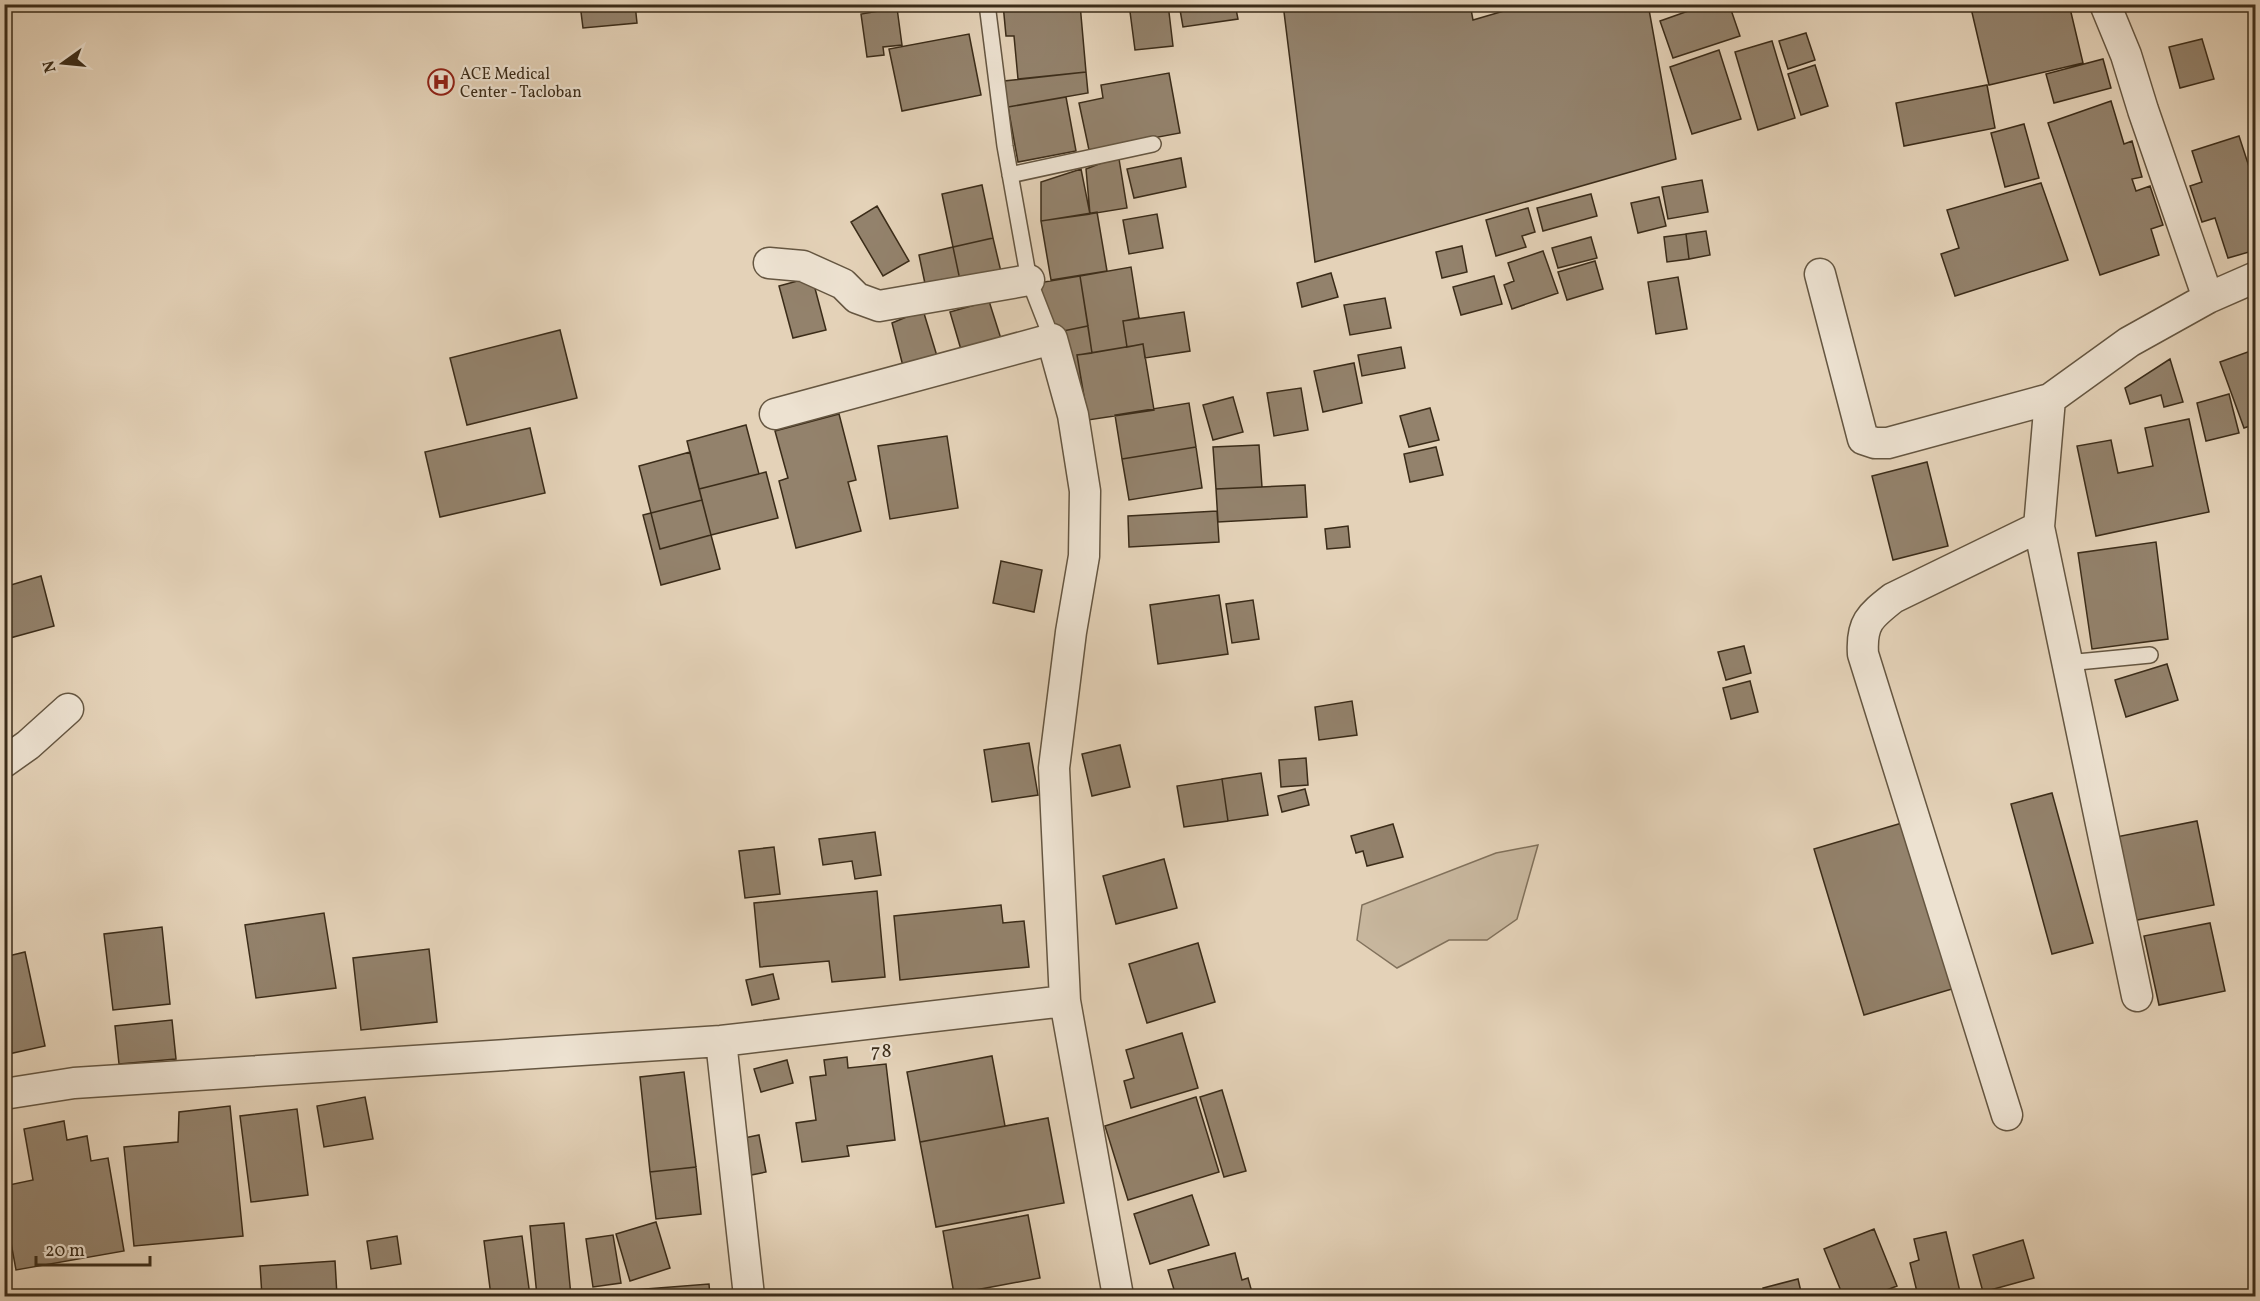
<svg xmlns="http://www.w3.org/2000/svg" width="2260" height="1301" viewBox="0 0 2260 1301" font-family="Vollkorn,serif">
	<style>
		.green { fill: #c7b69d; stroke: #81715b; stroke-width: 1.5 }
		.building { fill: #93826c; stroke: #3b2c19; stroke-width: 1.5 }
		.lines { fill: none; stroke-linecap: round; stroke-linejoin: round }
		.lane-casing { stroke: #655641; stroke-width: 18 }
		.street-casing { stroke: #655641; stroke-width: 33 }
		.lane { stroke: #ede2d1; stroke-width: 15 }
		.street { stroke: #ede2d1; stroke-width: 30 }
		.labels { text-anchor: middle; stroke-width: 4.5; stroke-linejoin: round; paint-order: stroke }
		.poi-label { font-size: 16px; fill: #3b2c19; stroke: #ede2d1; text-anchor: start }
		.quarter-label { font-size: 20px; letter-spacing: 1.5px; fill: #3b2c19; stroke: #ede2d1 }
	</style>
	<rect width="100%" height="100%" fill="#e4d2b8"/>
	<filter id="stains"><feTurbulence type="fractalNoise" baseFrequency=".00333" numOctaves="4"/><feColorMatrix values="0 0 0 0 .2 0 0 0 0 .09 0 0 0 0 .02 0 0 0 .5 -.17"/></filter>
	<radialGradient id="worn" r=".72"><stop offset=".6" stop-color="#630" stop-opacity="0"/><stop offset="1" stop-color="#630" stop-opacity=".3"/></radialGradient>
	<path class="green" d="M1538,845L1517,919L1487,940H1449L1397,968L1357,940L1362,905L1496,853Z"/>
	<path class="building" d="M580,4H635L637,23L583,28Z
		M818,4H844L819,10Z
		M1003,4H1080L1086,72L1018,79L1014,36H1006Z
		M1129,4H1168L1173,46L1135,50Z
		M1179,4H1235L1238,19L1183,27Z
		M1283,4H1470L1473,20L1528,4H1648L1676,159L1315,262Z
		M1708,4H1729L1740,36L1673,58L1660,21Z
		M1970,4H2069L2083,63L1989,85Z
		M897,8L902,45L883,47L884,55L867,57L861,14Z
		M1806,33L1815,60L1788,69L1779,41Z
		M969,34L981,95L902,111L889,49Z
		M2202,39L2214,79L2180,88L2169,47Z
		M1772,41L1795,118L1758,130L1735,52Z
		M1719,50L1741,119L1692,134L1670,67Z
		M2103,59L2111,88L2054,103L2046,74Z
		M1815,65L1828,106L1801,115L1788,74Z
		M1086,72L1088,93L1008,107L1004,81Z
		M1169,73L1180,133L1089,150L1079,103L1103,98L1101,85Z
		M1987,85L1995,128L1904,146L1896,103Z
		M1066,97L1076,151L1018,162L1008,107Z
		M2111,101L2124,144L2132,141L2142,177L2132,179L2136,191L2150,186L2163,225L2151,229L2159,255L2100,275L2048,123Z
		M2024,124L2039,178L2005,187L1991,133Z
		M2239,136L2256,188V250L2228,258L2215,218L2202,222L2190,186L2202,182L2192,151Z
		M1181,158L1186,187L1134,198L1127,169Z
		M1119,159L1127,208L1090,214L1086,169L1109,160Z
		M1081,169L1090,214L1041,221V182Z
		M1702,180L1708,212L1668,219L1662,187Z
		M2041,183L2068,260L1955,296L1941,254L1959,248L1947,210Z
		M982,185L993,238L953,247L942,194Z
		M1591,194L1597,216L1543,231L1537,208Z
		M1659,197L1666,226L1638,233L1631,203Z
		M877,206L909,261L883,276L851,222Z
		M1528,208L1535,232L1522,236L1526,247L1496,256L1486,220Z
		M1097,212L1107,271L1051,280L1041,221Z
		M1157,214L1163,248L1129,254L1123,220Z
		M1706,231L1710,255L1689,259L1686,234Z
		M1686,234L1689,259L1667,262L1664,237Z
		M1591,237L1597,258L1558,268L1552,248Z
		M993,238L1002,276L961,285L953,247Z
		M1462,246L1467,272L1442,278L1436,252Z
		M953,247L961,285L927,293L919,255Z
		M1543,251L1558,293L1512,309L1504,285L1514,281L1508,263Z
		M1595,261L1603,289L1567,300L1558,272Z
		M1131,267L1139,318L1123,321L1127,347L1092,353L1080,276Z
		M1331,273L1338,297L1302,307L1297,283Z
		M1080,276L1088,326L1058,332L1032,284Z
		M1494,276L1502,304L1461,315L1453,287Z
		M812,277L826,330L793,338L779,286Z
		M1678,277L1687,329L1656,334L1648,282Z
		M1385,298L1391,328L1350,335L1344,305Z
		M989,301L1002,342L962,353L950,312Z
		M923,310L940,366L905,374L892,323Z
		M1184,312L1190,351L1145,358L1143,344L1127,347L1123,321Z
		M1088,326L1092,353L1077,355L1088,420L1058,332Z
		M560,330L577,398L467,425L450,358Z
		M1143,344L1154,410L1088,420L1077,355Z
		M1401,347L1405,368L1362,376L1358,355Z
		M2256,349V424L2244,428L2220,362Z
		M2170,359L2183,402L2164,407L2161,395L2130,404L2125,388Z
		M1354,363L1362,403L1323,412L1314,371Z
		M1301,388L1308,430L1274,436L1267,393Z
		M2229,394L2239,433L2206,441L2197,403Z
		M1233,397L1243,432L1213,440L1203,405Z
		M1189,403L1196,447L1122,459L1115,415Z
		M1430,408L1439,440L1409,447L1400,416Z
		M839,414L856,480L848,482L861,531L796,548L779,481L788,478L775,431Z
		M2189,419L2209,512L2096,536L2077,446L2111,440L2118,473L2153,466L2145,428Z
		M746,425L759,474L699,489L687,441Z
		M530,428L545,493L440,517L425,452Z
		M947,436L958,508L890,519L878,446Z
		M1259,445L1262,487L1216,489L1213,447Z
		M1196,447L1202,488L1129,500L1122,459Z
		M1436,447L1443,475L1410,482L1404,454Z
		M690,452L702,500L651,513L639,466Z
		M1927,462L1948,546L1893,560L1872,476Z
		M766,472L778,518L711,535L699,489Z
		M1305,485L1307,517L1218,522L1216,489Z
		M702,500L711,535L660,549L651,513Z
		M1217,511L1219,542L1129,547L1128,516Z
		M651,513L660,549L711,535L720,569L661,585L643,515Z
		M1348,526L1350,547L1327,549L1325,529Z
		M2156,542L2168,639L2092,649L2078,553Z
		M1001,561L1042,570L1034,612L993,603Z
		M41,576L54,626L10,638L4,619V587Z
		M1219,595L1228,654L1158,664L1150,605Z
		M1253,600L1259,639L1232,643L1226,604Z
		M1744,646L1751,673L1726,680L1718,652Z
		M2167,664L2178,700L2126,717L2115,680Z
		M1750,681L1758,712L1731,719L1723,688Z
		M1352,701L1357,735L1319,740L1315,707Z
		M1029,743L1038,795L992,802L984,750Z
		M1120,745L1130,787L1092,796L1082,754Z
		M1306,758L1308,785L1281,787L1279,760Z
		M1261,773L1268,815L1228,821L1222,779Z
		M1222,779L1228,821L1184,827L1177,786Z
		M1305,789L1309,805L1282,812L1278,796Z
		M2052,793L2093,943L2052,954L2011,804Z
		M2197,821L2214,905L2132,921L2116,837Z
		M1902,823L1952,989L1864,1015L1814,849Z
		M1393,824L1403,857L1367,866L1363,851L1356,853L1351,836Z
		M875,832L881,875L855,879L852,861L823,865L819,839Z
		M774,847L780,894L745,898L739,851Z
		M1164,859L1177,908L1116,924L1103,876Z
		M877,891L885,977L832,982L829,961L760,967L754,903Z
		M1001,905L1003,923L1024,921L1029,967L900,980L894,916Z
		M324,913L336,988L256,998L245,925Z
		M2210,923L2225,991L2159,1005L2144,936Z
		M162,927L170,1004L113,1010L104,934Z
		M1198,943L1215,1002L1147,1023L1129,964Z
		M429,949L437,1022L361,1030L353,958Z
		M25,952L45,1046L4,1055V957Z
		M773,974L779,999L752,1005L746,980Z
		M172,1020L176,1059L119,1064L115,1026Z
		M1182,1033L1198,1088L1131,1108L1124,1081L1134,1078L1126,1050Z
		M992,1056L1005,1126L920,1142L907,1072Z
		M847,1057L848,1068L886,1064L895,1140L847,1146L849,1156L802,1162L796,1123L816,1120L810,1077L826,1075L824,1060Z
		M787,1060L793,1083L761,1092L754,1069Z
		M684,1072L696,1167L650,1172L640,1077Z
		M1222,1090L1246,1171L1224,1177L1200,1097Z
		M365,1097L373,1139L324,1147L317,1106Z
		M1196,1097L1219,1172L1128,1200L1105,1126Z
		M230,1106L243,1236L134,1246L124,1147L178,1142L179,1112Z
		M297,1109L308,1195L251,1202L240,1116Z
		M1048,1118L1064,1203L936,1227L920,1142Z
		M64,1121L67,1140L87,1136L91,1161L108,1158L124,1251L16,1270L4,1205V1186L33,1180L24,1129Z
		M759,1135L766,1172L751,1175L744,1138Z
		M696,1167L701,1214L656,1219L650,1172Z
		M1192,1195L1209,1245L1150,1264L1134,1214Z
		M1028,1215L1040,1278L954,1294L943,1231Z
		M656,1222L670,1268L630,1281L616,1234Z
		M564,1223L571,1296H537L530,1226Z
		M1874,1229L1897,1286L1871,1296H1843L1824,1249Z
		M1946,1232L1961,1296H1918L1910,1263L1919,1260L1914,1239Z
		M613,1235L621,1283L593,1287L586,1239Z
		M397,1236L401,1264L371,1269L367,1241Z
		M522,1236L530,1296H491L484,1241Z
		M2023,1240L2034,1278L1983,1292L1973,1255Z
		M1235,1253L1242,1280L1248,1278L1253,1296H1176L1168,1270Z
		M335,1261L337,1296H262L260,1266Z
		M1798,1279L1802,1296H1765L1763,1288Z
		M709,1284L710,1296H576L594,1293Z"/>
	<g class="lines">
		<g class="lane-casing">
			<path id="lane" d="M987,4L1005,146L1029,280L1052,339
				M1010,175L1153,144
				M2067,663L2150,655"/>
		</g>
		<g class="street-casing">
			<path id="street" d="M2105,4L2126,55L2143,110L2208,298
				M769,263L803,266L843,284L857,298L879,306L1029,280
				M1820,274L1863,439L1875,443H1888L2050,399
				M775,414L1052,339L1073,415L1085,491L1084,556L1071,632L1054,768L1065,1001
				M4,762L28,745L68,709
				M2137,996L2039,527L2050,399L2129,342L2208,298L2256,277
				M721,1041L749,1296
				M4,1094L74,1083L721,1041L1065,1001L1118,1296
				M2007,1115L1863,654C1861,623 1870,616 1893,598L2039,527"/>
		</g>
		<use href="#lane" class="lane"/>
		<use href="#street" class="street"/>
	</g>
	<defs>
		<g id="hospital-ring" transform="scale(1.35)"><circle r="9.5" fill="#ede2d1" stroke="#8f2418" stroke-width="1.5"/><path d="M-5-5h3v3.5h4V-5h3V5h-3V1.5h-4V5h-3Z" fill="#8f2418"/></g>
	</defs>
	<g fill-rule="evenodd">
		<use href="#hospital-ring" x="441" y="82"/>
	</g>
	<g class="labels">
		<g class="poi-label">
			<text x="460" y="79">ACE Medical<tspan x="460" dy="18">Center - Tacloban</tspan></text>
		</g>
		<g class="quarter-label">
			<text x="882" y="1057">78</text>
		</g>
	</g>
	<rect width="2260" height="1301" fill="none" stroke="#e4d2b8" stroke-width="24"/>
	<rect x="6" y="6" width="2248" height="1289" fill="none" stroke="#3b2c19" stroke-width="3"/>
	<rect x="12" y="12" width="2236" height="1277" fill="none" stroke="#3b2c19" stroke-width="1.5"/>
	<g transform="translate(63 63) rotate(255)" stroke="#ede2d1" stroke-width="4.5" paint-order="stroke">
	<path d="M0-4.5L10 22L0 15L-10 22Z" fill="#3b2c19"/>
	<text y="-9" font-size="16" font-weight="bold" text-anchor="middle" fill="#3b2c19">N</text>
	</g>
	<path d="M36 1256v9h114v-9" fill="none" stroke="#3b2c19" stroke-width="3"/>
	<text x="45" y="1256" font-size="18" fill="#3b2c19" stroke="#ede2d1" stroke-width="4.5" paint-order="stroke">20 m</text>
	<rect width="100%" height="100%" filter="url(#stains)"/>
	<rect width="100%" height="100%" fill="url(#worn)"/>
</svg>
